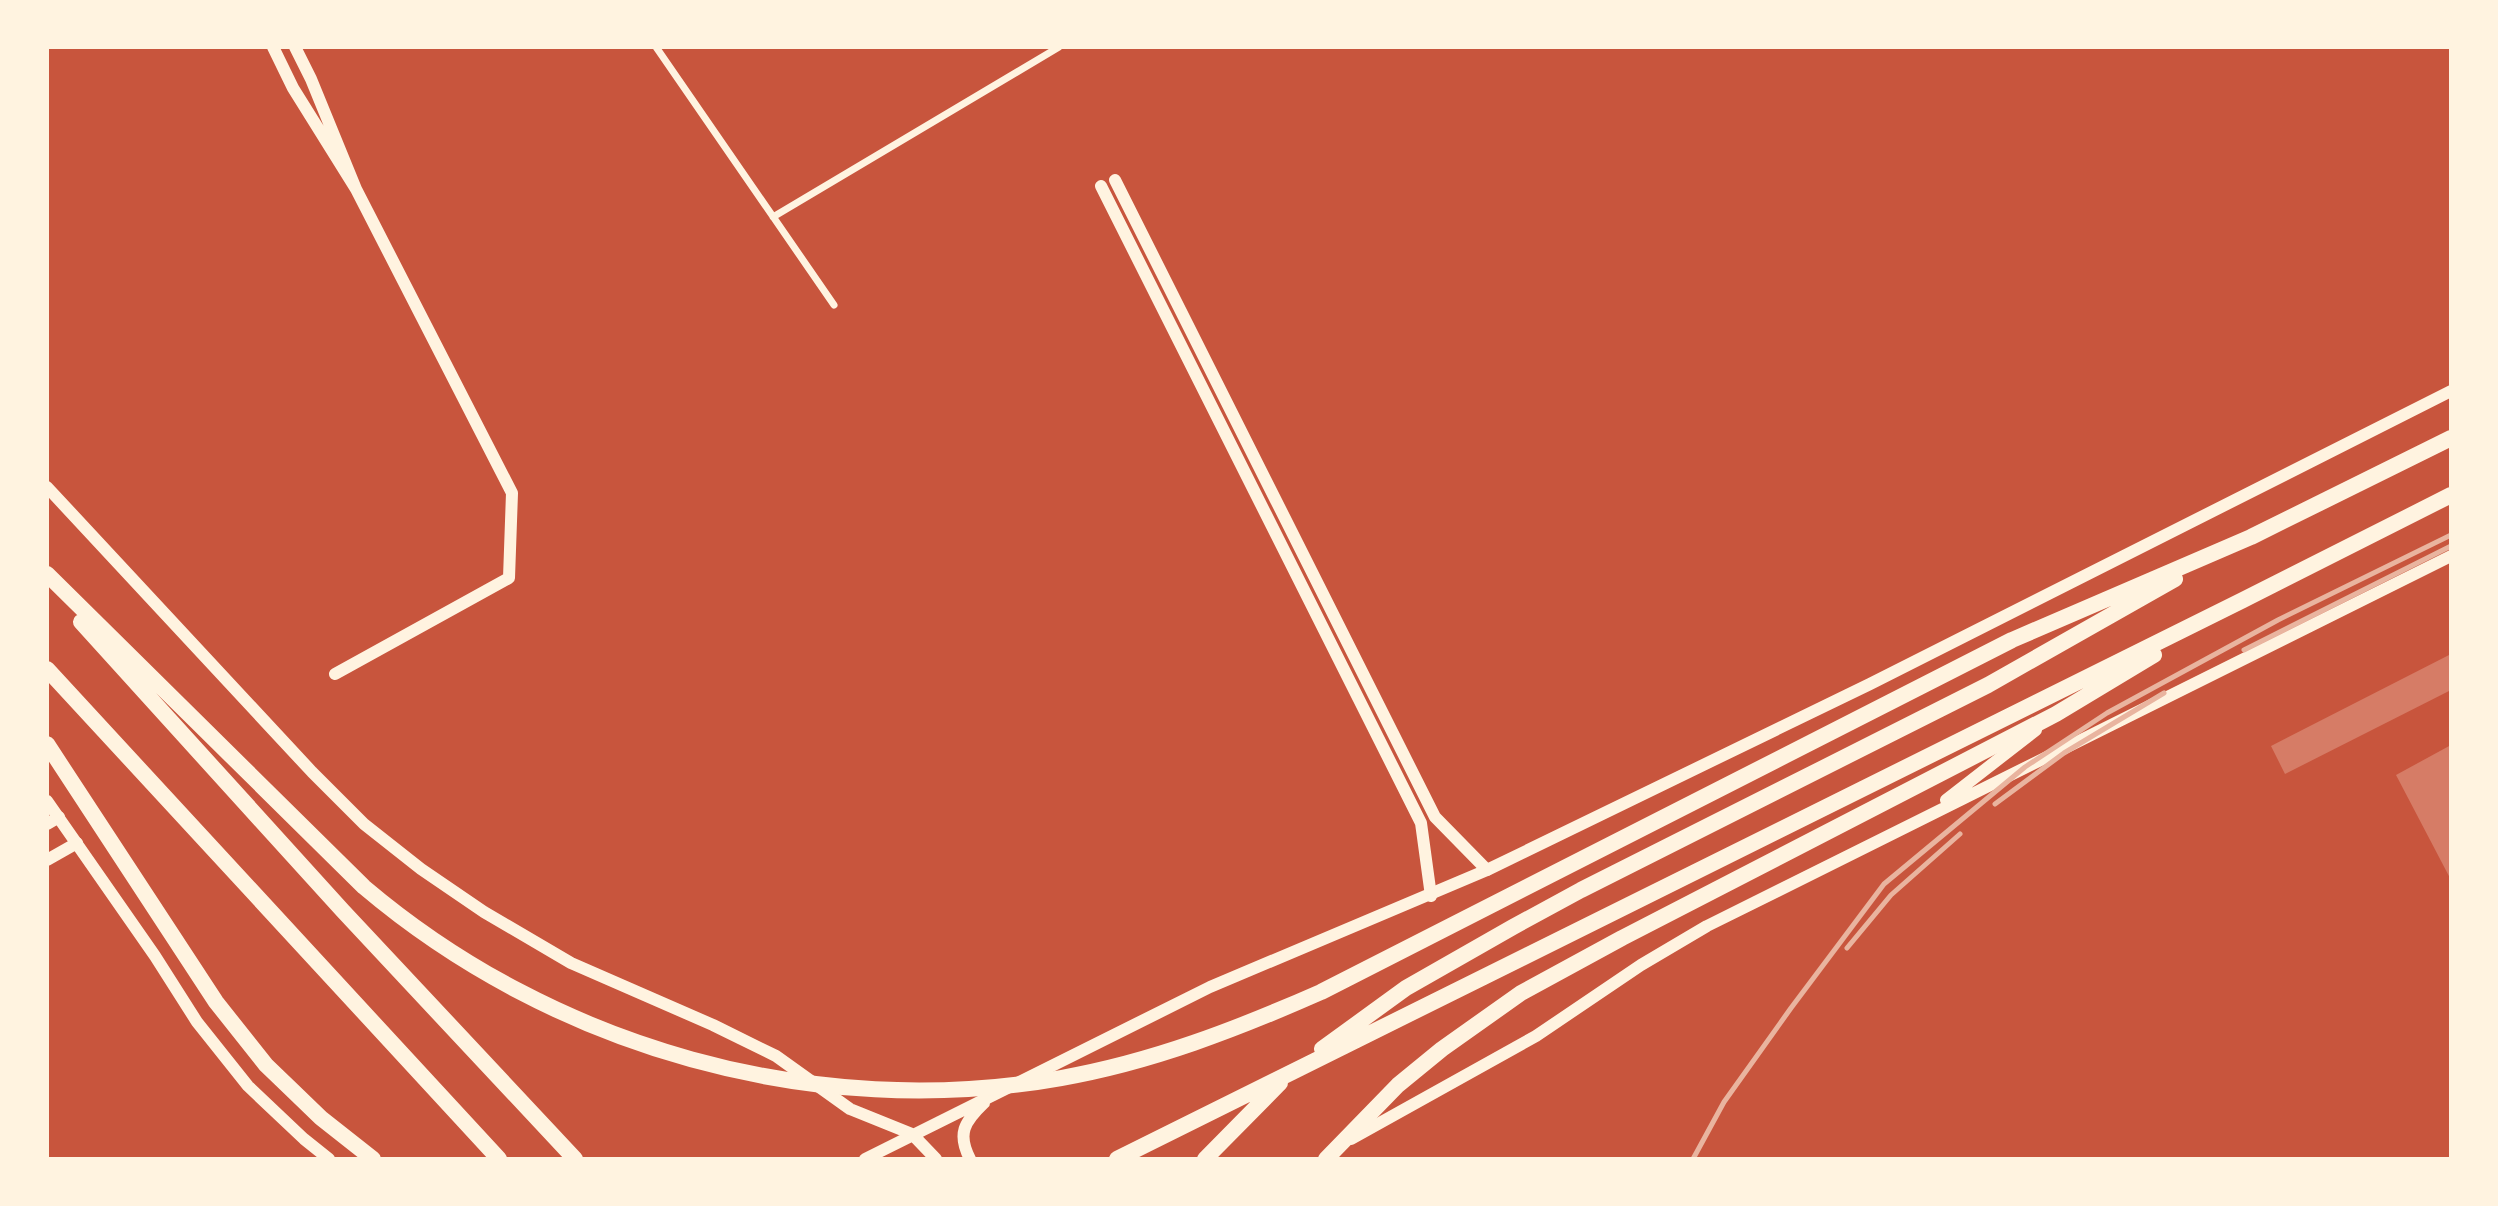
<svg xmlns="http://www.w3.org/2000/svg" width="2498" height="1206" viewBox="0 0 2498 1206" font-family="'Fira Sans Condensed',sans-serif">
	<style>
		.building { fill: #d67c66 }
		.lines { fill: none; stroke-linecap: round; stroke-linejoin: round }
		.minor { stroke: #fff3e0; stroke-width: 7 }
		.tertiary { stroke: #fff3e0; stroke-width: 12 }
		.secondary { stroke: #fff3e0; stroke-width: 12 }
		.trunk { stroke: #fff3e0; stroke-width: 16 }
		.rail { stroke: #e9b49f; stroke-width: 5 }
	</style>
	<rect width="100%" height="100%" fill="#c8553d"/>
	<path class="building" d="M2451,654V690L2285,774L2271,746Z
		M2451,745V880L2396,775Z"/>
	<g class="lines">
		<path class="minor" d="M656,47L834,305
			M773,217L1059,47"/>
		<path class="tertiary" d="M273,47L293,88L356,189L311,79L295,47
			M1115,180L1435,817L1487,870
			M1101,186L1421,823L1431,896
			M335,674L509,578L512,493L356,189
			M47,824L59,817
			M47,860L77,843"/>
		<path class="secondary" d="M47,487L312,772L364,824L421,869L484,912L571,963L713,1025L776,1056L850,1109L912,1134L936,1159
			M1946,800L2036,730
			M47,801L155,956L197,1022L248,1086L304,1139L329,1159
			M1351,1139L1536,1036L1641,965L1707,926L2451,556
			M865,1159L1210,987L1487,870L1870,684L2451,391
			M970,1159C957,1134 964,1122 984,1103"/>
		<path class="trunk" d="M47,574L364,887C554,1048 815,1122 1061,1078C1152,1062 1237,1029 1321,992L2012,640L2251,537L2451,438
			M81,622L343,911L575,1159
			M47,669L499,1159
			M47,744L216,1002L266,1065L292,1090L321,1118L373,1159
			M1322,1049L1406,988L1513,927L1581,890L1988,685L2175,579
			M1117,1159L2243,600L2451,495
			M1205,1159L1280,1083
			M1326,1159L1398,1085L1442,1049L1521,993L1622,938L2056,714L2154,655"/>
		<path class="rail" d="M2244,650L2451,546
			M1995,804L2064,753L2164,693
			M1847,948L1891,895L1960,834
			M1693,1159L1724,1102L1791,1008L1884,884L2025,767L2107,713L2278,620L2451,535"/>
	</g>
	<rect width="2498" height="1206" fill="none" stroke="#fff3e0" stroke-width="98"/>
</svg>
